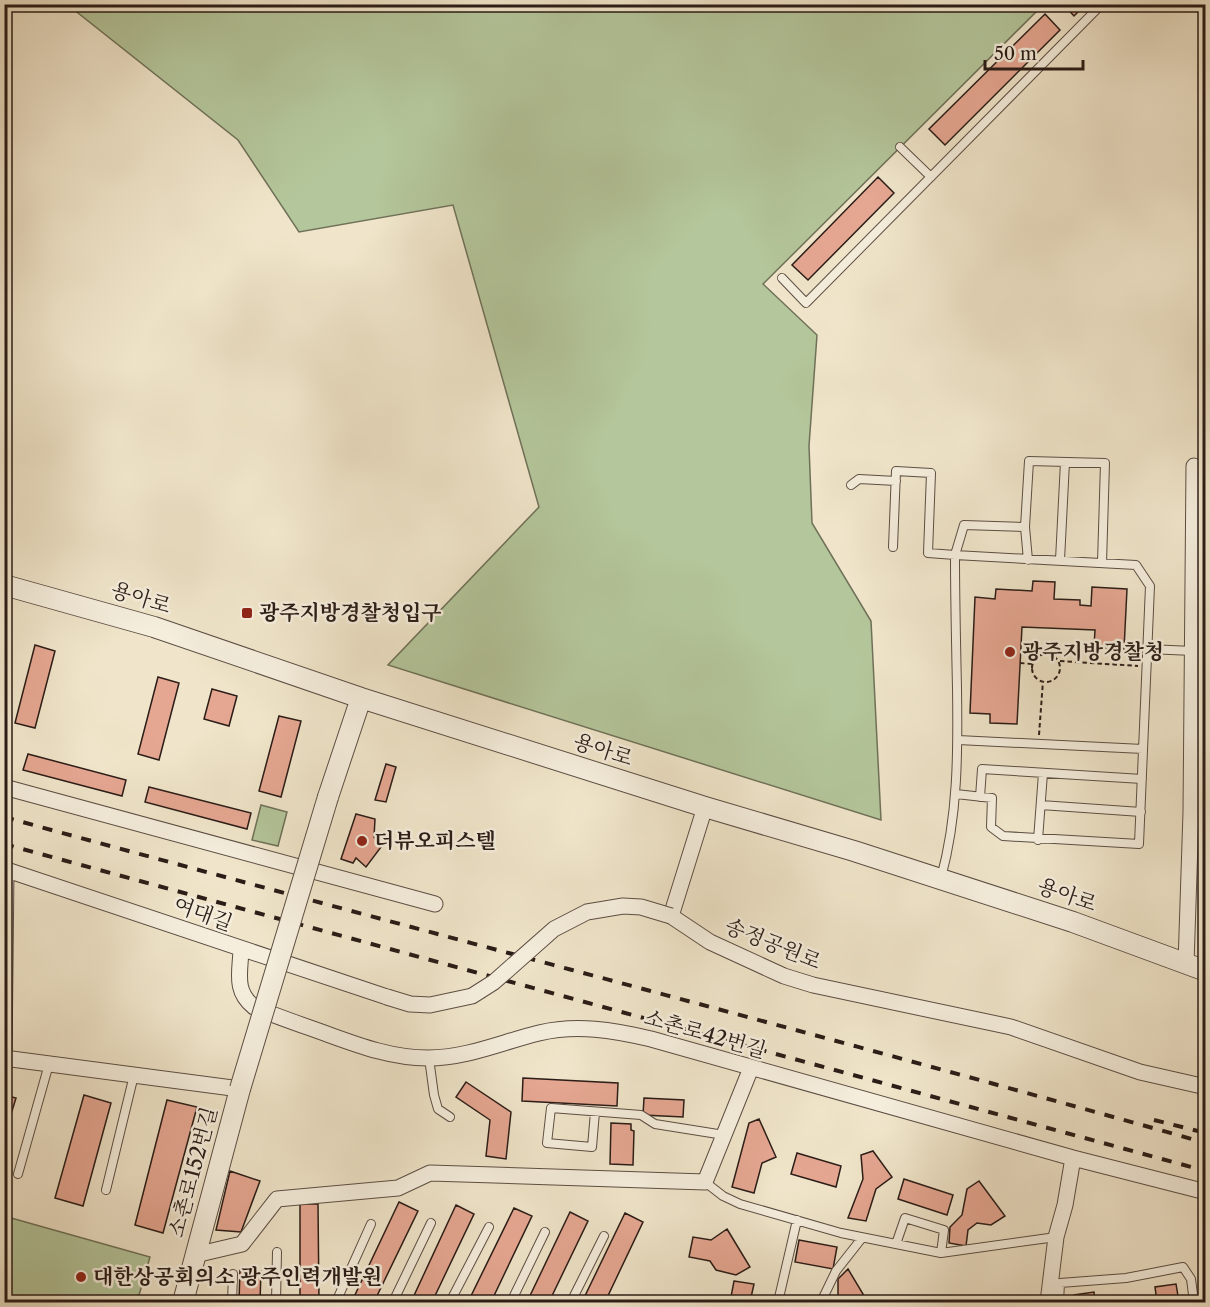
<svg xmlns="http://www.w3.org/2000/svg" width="1210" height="1307" viewBox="0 0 1210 1307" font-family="'Libre Caslon Text','Noto Serif KR',serif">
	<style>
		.green { fill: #b4c69b; stroke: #6f7159; stroke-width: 1.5 }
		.building { fill: #e6a792; stroke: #2a1c17; stroke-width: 1.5 }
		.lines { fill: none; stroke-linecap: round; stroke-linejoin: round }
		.service-casing { stroke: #5c4e44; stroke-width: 10 }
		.minor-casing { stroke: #5c4e44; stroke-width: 17 }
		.tertiary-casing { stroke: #5c4e44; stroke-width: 22 }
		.path { stroke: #2a1c17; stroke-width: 2; stroke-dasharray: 4.5 3; stroke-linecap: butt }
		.service { stroke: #f5eedd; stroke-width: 8 }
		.minor { stroke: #f5eedd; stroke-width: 15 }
		.tertiary { stroke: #f5eedd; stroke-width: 20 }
		.rail { stroke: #2a1c17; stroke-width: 4; stroke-dasharray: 10 10; stroke-linecap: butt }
		.minor-bridge-casing { stroke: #5c4e44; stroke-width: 17; stroke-linecap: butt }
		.tertiary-bridge-casing { stroke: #5c4e44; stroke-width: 22; stroke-linecap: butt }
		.minor-bridge { stroke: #f5eedd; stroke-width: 15 }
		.tertiary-bridge { stroke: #f5eedd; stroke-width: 20 }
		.poi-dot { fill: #8f2418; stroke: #f5eedd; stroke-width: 2 }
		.labels { text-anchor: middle; stroke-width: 5; stroke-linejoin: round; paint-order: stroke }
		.street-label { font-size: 21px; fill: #2a1c17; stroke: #f5eedd }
		.poi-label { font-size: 21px; font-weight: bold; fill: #2a1c17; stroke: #f5eedd; text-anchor: start }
	</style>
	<rect width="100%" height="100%" fill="#f0e5ca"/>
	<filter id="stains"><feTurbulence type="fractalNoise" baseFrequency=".00333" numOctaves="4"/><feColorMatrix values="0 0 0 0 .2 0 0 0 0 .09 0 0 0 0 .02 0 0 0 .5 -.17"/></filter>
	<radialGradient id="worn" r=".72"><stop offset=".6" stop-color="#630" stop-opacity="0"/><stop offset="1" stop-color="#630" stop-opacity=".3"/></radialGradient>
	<path class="green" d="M68,5H1043L763,284L817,335L809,446L812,523L871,621L881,820L388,665L539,507L453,205L299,232L238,140Z
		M261,805L287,812L278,846L252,840Z
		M1205,856L1206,933H1205L1202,922Z
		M4,1216L150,1257L137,1302H5Z"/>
	<path class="building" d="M1063,4H1086L1074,16Z
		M1045,14L1060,30L945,145L929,129Z
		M878,177L894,193L808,280L792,265Z
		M1033,581L1055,582L1054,599L1080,600V605L1091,606L1092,587L1127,589L1124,649L1094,647L1095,630L1022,627L1017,724L990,723V714L970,713L975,597L995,599L996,589L1032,591Z
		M35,645L55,651L35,728L15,723Z
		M158,677L179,683L159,760L138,754Z
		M212,689L237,696L229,726L204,719Z
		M279,716L301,721L281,797L259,791Z
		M28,754L126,780L122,796L23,770Z
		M386,764L396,767L386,802L375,800Z
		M149,787L251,813L247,829L145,802Z
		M356,814L375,819L374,837L381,847L366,867L356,858L353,863L341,859Z
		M523,1078L618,1083L617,1106L522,1101Z
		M466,1082L511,1112L506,1159L486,1156L490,1120L456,1097Z
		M4,1095L16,1098L4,1137Z
		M84,1095L111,1103L83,1206L55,1198Z
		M644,1098L684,1100L683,1117L643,1115Z
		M167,1100L197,1107L163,1233L135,1225Z
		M759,1119L776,1157L762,1163L754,1193L732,1187L749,1123Z
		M611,1123L631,1124V1130L634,1131L633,1165L610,1164Z
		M873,1151L892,1177L876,1189L866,1221L848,1218L863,1179L861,1155Z
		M797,1153L841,1166L836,1187L791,1174Z
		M230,1171L260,1181L241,1232L216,1230Z
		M904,1179L953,1195L947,1215L898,1199Z
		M979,1181L1005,1216L991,1225L977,1223L968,1230L966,1246L949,1243L950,1227L962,1215L967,1189Z
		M399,1202L418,1211L374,1302H361L353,1299Z
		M300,1204H318L319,1302H300Z
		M456,1205L474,1214L432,1302H411Z
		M514,1208L532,1216L491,1302H468Z
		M570,1212L588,1221L549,1302H527Z
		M625,1213L643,1222L605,1302H582Z
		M727,1229L750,1267L736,1275L716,1270L710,1261L689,1257L693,1237L711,1240Z
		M799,1240L837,1247L833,1269L795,1262Z
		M848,1269L866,1299L861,1302H828L838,1295V1279Z
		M240,1270L261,1271L260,1302H239Z
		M734,1281L754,1284L750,1302H730Z
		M1176,1284L1179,1302H1157L1155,1287Z
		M1094,1292L1095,1302H1075L1074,1295Z"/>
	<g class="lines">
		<g class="service-casing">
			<path id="service" d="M900,147L931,177
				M782,278L806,303L1102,4
				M851,485L859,479L896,481
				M893,547L896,471L931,473L928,553L955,555L964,525L1025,527
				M1028,560L1025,527L1029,461L1105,463L1102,563
				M1060,560L1065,462
				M1148,649L1193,651
				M958,740L1143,749
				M980,797L982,769L1142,779
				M1041,805L1141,812
				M1038,840L1043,773
				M941,878C958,816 958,752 957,688C956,643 955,599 955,555L1136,565L1150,586L1139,844L1003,836L991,827L992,798L956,794
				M429,1058L434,1095L438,1109L450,1117
				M595,1112L592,1147L547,1143L551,1108L641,1115L655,1124L724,1135
				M18,1174L49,1064
				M705,1182L723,1196L740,1204L841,1233L941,1253L1056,1237
				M106,1190L134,1075
				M896,1244L905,1218L944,1230L941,1253
				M232,1302L233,1274
				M276,1302L277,1252
				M336,1302L371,1224
				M393,1302L431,1223
				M450,1302L489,1227
				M511,1302L545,1232
				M571,1302L604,1236
				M778,1302L797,1220
				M821,1302L836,1271L862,1238
				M1059,1302L1060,1283L1126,1278L1183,1267L1191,1279L1194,1302"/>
		</g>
		<g class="minor-casing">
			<path id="minor" d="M4,787L435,904
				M705,807L671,916L710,942L784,976L813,985L1011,1027L1140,1072L1206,1087
				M4,869L387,997
				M241,950C240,973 234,991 254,1007C278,1017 302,1025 327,1034C360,1046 392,1058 428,1058C467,1058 502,1042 539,1033C577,1024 613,1030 651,1039L1073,1158L1206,1192
				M1186,964L1191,812L1194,466
				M4,1058L240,1089
				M4,1058L6,869
				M195,1255L242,1244L277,1199L398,1188L430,1173L705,1182L751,1068
				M1048,1302L1056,1237L1065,1205L1073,1158"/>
		</g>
		<g class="tertiary-casing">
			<path id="tertiary" d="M4,585L154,627L361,698L705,807L854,851L1073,922L1206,971
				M328,797L361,698
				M183,1302L240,1089"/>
		</g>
		<path class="path" d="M1032 668a14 14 0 1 1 28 0a14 14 0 1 1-28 0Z
			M1060,661L1138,666
			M1020,663L1032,664
			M1039,735L1043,681"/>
		<use href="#service" class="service"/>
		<use href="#minor" class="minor"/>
		<use href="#tertiary" class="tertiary"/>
		<path class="rail" d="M4,817C405,927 806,1030 1206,1143
			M4,844L1206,1171
			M1154,1120L1206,1133"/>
		<g class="minor-bridge-casing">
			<path id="minor-bridge" d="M387,997L410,1004L430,1005L472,996L494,982L554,929L587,912L623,906L641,907L671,916"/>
		</g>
		<g class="tertiary-bridge-casing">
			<path id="tertiary-bridge" d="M240,1089L328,797"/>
		</g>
		<use href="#minor-bridge" class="minor-bridge"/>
		<use href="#tertiary-bridge" class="tertiary-bridge"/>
	</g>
	<g class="poi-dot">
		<rect x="241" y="607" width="12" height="12" rx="3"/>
		<circle cx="1010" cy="652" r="6"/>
		<circle cx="362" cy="841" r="6"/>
		<circle cx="81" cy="1277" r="6"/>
	</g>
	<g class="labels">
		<g class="street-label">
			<text transform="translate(141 598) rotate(17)" y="7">용아로</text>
			<text transform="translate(603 750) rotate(18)" y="7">용아로</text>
			<text transform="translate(1067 895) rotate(19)" y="7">용아로</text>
			<text transform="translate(203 914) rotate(20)" y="7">여대길</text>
			<text transform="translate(773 944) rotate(22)" y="7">송정공원로</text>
			<text transform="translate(705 1034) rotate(16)" y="7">소촌로42번길</text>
			<text transform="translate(193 1172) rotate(-75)" y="7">소촌로152번길</text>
		</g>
		<g class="poi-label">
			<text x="259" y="620">광주지방경찰청입구</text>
			<text x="1022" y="659">광주지방경찰청</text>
			<text x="374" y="848">더뷰오피스텔</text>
			<text x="93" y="1284">대한상공회의소 광주인력개발원</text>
		</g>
	</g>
	<rect width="1210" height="1307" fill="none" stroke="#f0e5ca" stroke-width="24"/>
	<rect x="6" y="6" width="1198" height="1295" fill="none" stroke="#2a1c17" stroke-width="3"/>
	<rect x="12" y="12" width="1186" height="1283" fill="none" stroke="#2a1c17" stroke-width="1.5"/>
	<path d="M985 60v9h98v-9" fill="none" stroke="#2a1c17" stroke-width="3"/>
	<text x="994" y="60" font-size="18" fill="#2a1c17" stroke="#f5eedd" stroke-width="4.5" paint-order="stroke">50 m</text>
	<rect width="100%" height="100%" filter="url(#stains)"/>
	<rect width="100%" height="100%" fill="url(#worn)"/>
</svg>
